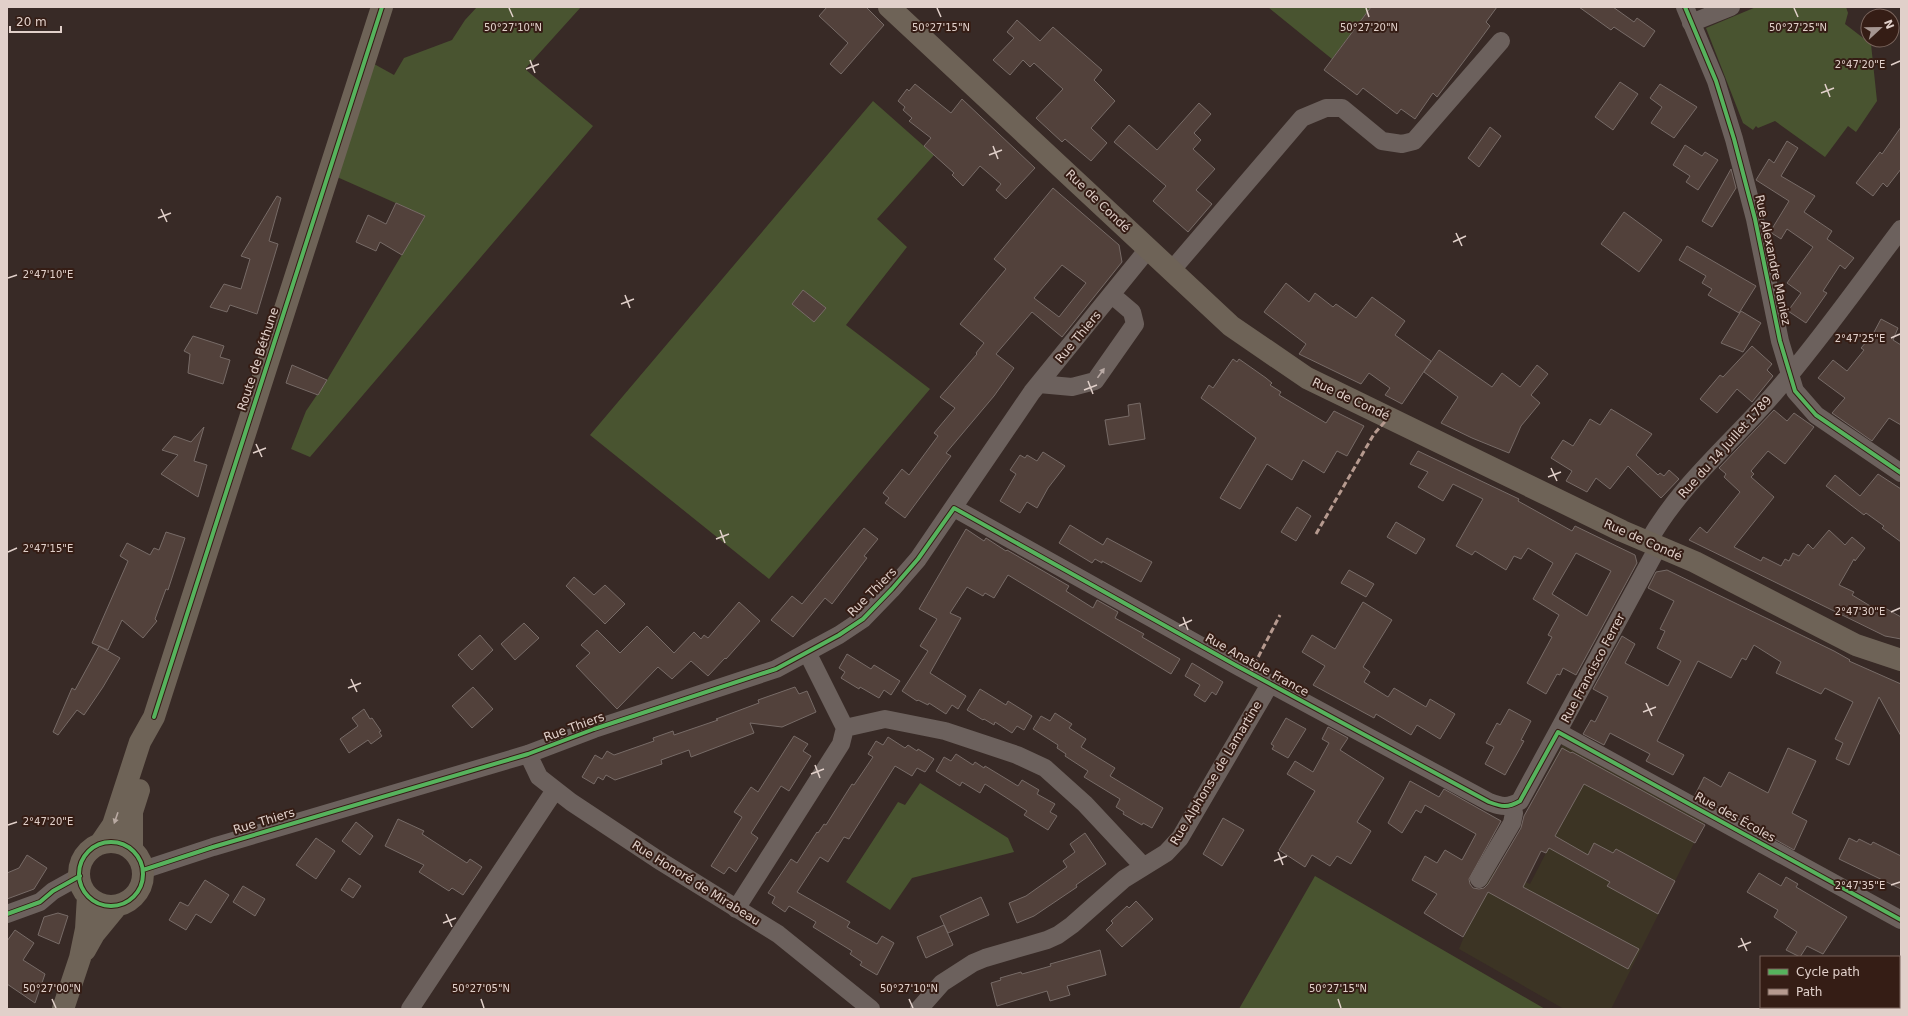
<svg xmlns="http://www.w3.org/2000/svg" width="1908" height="1016" viewBox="0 0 1908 1016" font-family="'DejaVu Sans',sans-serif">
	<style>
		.education { fill: #3c3424 }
		.green { fill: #495430 }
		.building { fill: #52413b; stroke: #776b67; fill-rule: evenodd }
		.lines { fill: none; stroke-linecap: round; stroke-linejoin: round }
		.minor { stroke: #6c615d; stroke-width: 18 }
		.major { stroke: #6e6357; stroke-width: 22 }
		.quiet { stroke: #b69a8f; stroke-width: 3; stroke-dasharray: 6 3; stroke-linecap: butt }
		.cycleway-casing { stroke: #351d15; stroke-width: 6 }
		.cycleway { stroke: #56b35d; stroke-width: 4 }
		.oneway { fill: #b8a9a4 }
		.oneway2 { fill: #b9aaa2 }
		.ticks { fill: none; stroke: #e1d0ca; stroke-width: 1.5 }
		.labels { text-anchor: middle; stroke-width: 4; stroke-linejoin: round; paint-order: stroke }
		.street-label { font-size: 12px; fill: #e1d0ca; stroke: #351d15 }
		.ticks-label { font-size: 10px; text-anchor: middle; fill: #e1d0ca; stroke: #351d15; stroke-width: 4; stroke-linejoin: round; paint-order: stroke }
	</style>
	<rect width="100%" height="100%" fill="#382a26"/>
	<path class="education" d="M1563,743L1705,821L1611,1009H1564L1459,949L1482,891L1497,867L1530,884L1548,849L1557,848L1562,840L1555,836L1575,800L1543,782Z"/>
	<path class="green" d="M477,7H581L525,69L593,126L310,457L291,449L306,411L327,380L425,216L328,173L365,59L394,75L404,58L452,40L465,20Z
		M1268,7H1371L1332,59Z
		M1756,7H1846L1848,13L1845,24L1871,44L1877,101L1856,132L1848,126L1825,157L1775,121L1758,128L1756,126L1753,130L1743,123L1706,28Z
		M873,101L934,155L877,219L907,247L846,325L930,389L769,579L590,435Z
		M920,783L1008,838L1014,852L912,878L890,910L846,882L898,802L905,805Z
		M1315,876L1545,1009H1239Z"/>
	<path class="building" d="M827,7H866L884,25L841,74L830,64L848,43L819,16Z
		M1371,7H1497L1486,22L1490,26L1479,41L1437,97L1433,93L1415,119L1401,109L1397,114L1363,88L1357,95L1324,70Z
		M1579,7H1613L1634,22L1637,18L1655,31L1644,47L1614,27L1611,30Z
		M1017,20L1040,41L1053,27L1102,70L1094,80L1115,101L1091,128L1107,143L1091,161L1065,139L1062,142L1036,118L1063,89L1034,63L1030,67L1023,60L1010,75L993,60L1014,38L1007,32Z
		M1620,82L1638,94L1613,130L1595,117Z
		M915,84L951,113L962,99L1035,168L1006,199L996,190L1001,184L980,166L963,186L952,175L954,173L924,146L931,138L909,121L912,118L903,110L905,107L898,101L907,89L909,91Z
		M1660,84L1697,107L1674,138L1651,123L1662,107L1650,98Z
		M1199,103L1211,114L1194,133L1201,140L1193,149L1215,169L1196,190L1212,204L1188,232L1153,201L1166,186L1114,142L1129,125L1157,150Z
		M1490,127L1501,136L1479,167L1468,158Z
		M1901,127V169L1887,187L1883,183L1873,196L1856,183L1880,152L1882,154Z
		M1787,141L1798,148L1781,176L1815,196L1804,212L1832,231L1827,239L1854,258L1845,269L1840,265L1823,291L1827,293L1806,323L1788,311L1801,293L1787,283L1813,247L1787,229L1781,239L1770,232L1789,201L1756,180L1769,159L1774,163Z
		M1685,145L1702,156L1705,152L1718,160L1698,190L1686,182L1690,176L1673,165Z
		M1731,169L1736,188L1712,227L1702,221Z
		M1053,188L1119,245L1122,262L1062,337L1032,312L996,354L1014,368L994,396L946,453L951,456L905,518L885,503L889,498L883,493L902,469L909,475L938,436L934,433L955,408L940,397L977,354L976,353L984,343L960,324L1006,269L994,259ZM1062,265L1086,283L1059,317L1034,298Z
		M277,196L281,198L269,241L278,244L257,314L230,305L227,312L210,307L224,284L241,289L250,259L241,256Z
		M396,203L425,216L402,255L380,242L376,251L356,242L368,215L386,224Z
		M1624,212L1662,240L1639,272L1601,244Z
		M1687,246L1756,286L1739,313L1708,295L1712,289L1702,283L1706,276L1679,260Z
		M1286,283L1309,302L1315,293L1333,307L1336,304L1356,318L1372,297L1405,321L1395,335L1431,361L1402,404L1385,395L1390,388L1369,373L1361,384L1299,354L1306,344L1264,312Z
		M803,290L826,308L814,322L792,304Z
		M1741,311L1761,323L1743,352L1721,343Z
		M1881,319L1898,328L1893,340L1901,345V425L1889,418L1872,441L1832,413L1845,398L1818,378L1833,360L1847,371L1864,350L1861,348L1873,334Z
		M193,336L224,346L220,357L230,360L223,384L188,373L190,354L184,351Z
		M1752,346L1772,364L1767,370L1773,376L1752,402L1737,389L1717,413L1700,399L1720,375L1723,377Z
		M1439,350L1492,387L1502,373L1520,387L1537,365L1548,374L1531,395L1540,403L1521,426L1509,453L1472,438L1441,423L1458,397L1424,372Z
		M1233,359L1237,362L1239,359L1266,378L1272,383L1270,385L1281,392L1279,395L1326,423L1334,411L1364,426L1347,456L1337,451L1324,473L1303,460L1292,480L1267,464L1240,509L1220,498L1256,438L1201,398L1209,385L1213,388Z
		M292,365L327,380L318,395L286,383Z
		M1140,403L1145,439L1109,445L1105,420L1129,416L1128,405Z
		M1611,409L1652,434L1636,455L1658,475L1660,473L1664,476L1669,470L1679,479L1661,498L1628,466L1610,489L1596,478L1587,492L1566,481L1572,471L1551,458L1563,440L1573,446L1590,419L1600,425Z
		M1774,410L1787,421L1794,413L1814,427L1785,464L1768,451L1751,471L1754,474L1751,477L1774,497L1734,547L1761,561L1763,557L1781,566L1785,559L1789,561L1793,553L1799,556L1808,544L1813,549L1829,530L1845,545L1852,537L1865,548L1855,561L1854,559L1839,585L1854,592L1852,595L1882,613L1885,608L1901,617V639L1885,636L1689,540L1700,527L1707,533L1740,492L1724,477L1726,474L1719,468Z
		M204,427L194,461L207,465L198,497L161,474L178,455L162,450L174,436L191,442Z
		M1418,451L1519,499L1518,501L1572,531L1575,526L1635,555L1637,563L1576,675L1563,668L1560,675L1557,674L1546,694L1527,683L1552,637L1548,635L1559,615L1533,599L1553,563L1528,548L1521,559L1514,556L1506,570L1475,551L1472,555L1456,546L1483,499L1453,484L1443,501L1418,487L1428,472L1410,464ZM1576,553L1611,571L1587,616L1552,594Z
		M1043,452L1065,466L1048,488L1037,508L1027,502L1020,513L1000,501L1016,474L1010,470L1020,455L1025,458L1027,455L1037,461Z
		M1878,474L1901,489V542L1882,528L1884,526L1866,513L1864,515L1826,486L1835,475L1860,496Z
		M1297,507L1311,516L1296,541L1281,532Z
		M1396,522L1425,539L1416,554L1387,537Z
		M1070,525L1103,545L1107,538L1152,562L1141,582L1102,561V563L1095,559L1092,563L1059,543Z
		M864,528L878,539L864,556L867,558L832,604L825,598L793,637L771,620L792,596L802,604Z
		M966,529L984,541L986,538L1006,551L1007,550L1069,586L1066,591L1093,608L1097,600L1118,612L1115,618L1144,634L1142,637L1180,659L1171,674L1008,575L994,598L985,593L983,596L967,587L950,613L961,618L930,673L966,696L958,709L952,705L946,714L929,703L928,705L918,700L917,701L902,691L928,651L920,646L937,619L919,609Z
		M166,532L185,538L168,590L166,589L155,619L157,621L143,638L122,620L108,650L92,643L128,561L120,556L127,543L150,555L154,548L159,550Z
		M1349,570L1374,584L1366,597L1341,583Z
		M1667,570L1834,651L1850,660L1849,661L1901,684V736L1879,697L1849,765L1836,759L1843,743L1835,739L1853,702L1825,688L1821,694L1776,673L1781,662L1754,645L1746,660L1742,658L1731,678L1698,661L1657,741L1684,755L1673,775L1646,761L1650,754L1610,733L1604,745L1583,734L1591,720L1595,722L1608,697L1593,689L1622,636L1635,644L1625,663L1668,686L1681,661L1657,648L1665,631L1660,629L1674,601L1648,588L1656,572Z
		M574,577L594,595L605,585L625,604L605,624L566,586Z
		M739,602L760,621L726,659L725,658L708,676L691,661L672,679L658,667L617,709L576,666L590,653L581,645L597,630L620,653L647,626L674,653L694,632L701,639L704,635L708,638Z
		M1363,602L1392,620L1363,667L1370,672L1364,682L1388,697L1394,688L1426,707L1430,699L1455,714L1440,739L1417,725L1411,735L1376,714L1374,718L1313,685L1325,666L1302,652L1312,635L1335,649Z
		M524,623L539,638L515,660L501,644Z
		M480,635L493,650L472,670L458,655Z
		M99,646L120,658L103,687L84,715L77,710L58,735L53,732L72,688L75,690Z
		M847,654L871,669L874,665L900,681L891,695L884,690L879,698L860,687L859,689L841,678L845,672L839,668Z
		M1192,663L1223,682L1216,695L1212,692L1205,702L1194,695L1200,685L1185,676Z
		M473,687L493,709L472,728L452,706Z
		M795,687L799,694L807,691L816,712L782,727L750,723L754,733L691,757L689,750L661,760L662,764L615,780L606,775L603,780L598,777L594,784L582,777L595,755L602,759L607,751L614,755L654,741L653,738L673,731L674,735L718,720L716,719L759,703L758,700Z
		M980,689L1006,705L1008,701L1032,716L1024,730L1017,726L1012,733L995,722L994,725L984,719L983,720L967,710Z
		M364,709L370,719L372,718L381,731L379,732L382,736L371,744L368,740L349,753L340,739L358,726L352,718Z
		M1509,709L1531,721L1521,740L1524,741L1505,775L1485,764L1494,747L1486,743L1497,723L1500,725Z
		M1055,713L1072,724L1069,728L1086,739L1081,747L1115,768L1110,776L1163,808L1152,828L1143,823L1142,825L1123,814L1124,812L1116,807L1120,799L1084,777L1088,771L1065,756L1066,754L1057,748L1058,745L1033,729L1041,716L1050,721Z
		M1286,718L1306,729L1288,758L1272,749L1274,746L1271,744Z
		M1328,727L1348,738L1340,750L1384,778L1357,822L1371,831L1351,864L1337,856L1330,866L1312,855L1305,867L1279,850L1315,791L1287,774L1295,761L1313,772L1329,743L1322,739Z
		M794,736L808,744L803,751L811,756L789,791L781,786L751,833L758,838L736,872L729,867L724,874L711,866L742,817L734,812L751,787L758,792Z
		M888,737L905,748L908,745L917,751L918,749L934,759L925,772L917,768L912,776L895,766L849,839L844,837L828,862L820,857L797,892L850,922L847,927L877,944L882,936L894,943L877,975L860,965L862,962L850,954L852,951L813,927L816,922L789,906L785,912L772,903L775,897L768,893L791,859L797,863L817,832L818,833L824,824L826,825L852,784L854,785L873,757L868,754L876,741L883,745Z
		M1562,748L1571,753L1572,752L1705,825L1695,843L1584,784L1555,836L1588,855L1594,843L1613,853L1616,849L1675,881L1658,914L1607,886L1610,882L1549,848L1546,853L1541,851L1523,887L1639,949L1628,969L1488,892L1463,937L1443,925L1424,913L1437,894L1412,880L1425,856L1437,863L1445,850L1462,860L1476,834L1425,805L1421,813L1416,810L1402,833L1388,823L1410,781L1439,797L1444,789L1501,821L1469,879L1470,884L1473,888L1479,889L1484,888L1488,884L1521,828L1524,816Z
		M1788,748L1816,761L1792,813L1807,821L1794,850L1695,795L1704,777L1721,787L1729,772L1768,793Z
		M956,754L973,765L975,762L984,768L985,766L1018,786L1022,780L1039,790L1037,794L1055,804L1050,812L1057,816L1048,830L1024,815L1027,811L985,784L980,793L962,782L960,786L936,771L944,757L951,761Z
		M1223,818L1244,830L1222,866L1203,854Z
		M398,819L424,831L422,834L467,863L470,859L482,867L463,895L452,888L449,891L419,872L424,865L385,846Z
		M356,822L373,836L360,855L342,841Z
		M1085,833L1106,864L1076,885L1077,887L1034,916L1017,923L1009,903L1026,896L1067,867L1063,861L1075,852L1070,844Z
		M316,838L335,851L316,879L296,865Z
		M1849,838L1857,842L1859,839L1871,845L1873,842L1901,856V889L1839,859Z
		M27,855L47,868L34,889L7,899V873L19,868Z
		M1759,873L1781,886L1786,877L1798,884L1796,887L1847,917L1823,954L1807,946L1800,957L1786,950L1797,932L1774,917L1778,910L1747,892Z
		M349,878L361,886L353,898L341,890Z
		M205,880L229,895L211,923L196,914L186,930L169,920L180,902L188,906Z
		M243,886L265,899L255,916L233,902Z
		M981,897L989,915L948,933L940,916Z
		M1136,901L1153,919L1122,947L1106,930L1113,923L1111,921L1127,906L1129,908Z
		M58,913L68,916L59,944L38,935L44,917Z
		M944,925L953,945L926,958L917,937Z
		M15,930L34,943L23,960L45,974L35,1003L7,984V941Z
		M1100,950L1106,975L1067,986L1070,995L1050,1001L1047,991L997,1006L991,983L1001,980L1000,978L1021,972L1022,974L1051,966L1050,964Z"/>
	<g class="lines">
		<path class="minor" d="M1685,7L1716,81L1734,139L1755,219L1780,341L1795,391L1816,415L1901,473
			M1691,23L1731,7
			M1171,271L1302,118L1326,108H1342L1382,141L1402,144L1414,141L1501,41
			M1039,384L1072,387L1095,381L1135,324L1132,312L1112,295
			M954,508L1239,667L1489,802C1502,807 1508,808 1520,801L1658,547
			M1648,542C1681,483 1734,441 1777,390C1821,339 1860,283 1901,229
			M845,728L885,719L945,731L1017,755L1045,768L1085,804L1143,866
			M1558,732L1901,920
			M528,754L539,777L571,802L657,859L778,934L871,1009
			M143,870L213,847L528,754L594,729L776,669L839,635L863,619L892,589L918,559L1032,392L1148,249
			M1479,879L1512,823L1514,813L1512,806
			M736,909L841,744L845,728L807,652
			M7,914L40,902L53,891L80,876
			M410,1009L555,790
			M919,1009L942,983L973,963L985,958L1047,940L1058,935L1072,925L1124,879L1166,853L1180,838L1270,684"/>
		<path class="major" d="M889,7L1231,326L1307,378L1622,531L1695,562L1856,645L1901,660
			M79 874a32 32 0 1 1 64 0a32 32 0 1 1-64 0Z
			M100,844L113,825L140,742L154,717L382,7
			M132,849V812L139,790
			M85,950L94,934L117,906
			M63,1009L80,958L86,929L88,896"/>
		<path class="quiet" d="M1316,534L1374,434L1389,417
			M1250,673L1280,615"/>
		<g class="cycleway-casing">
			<path id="cycleway" d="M1685,7L1716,81L1734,139L1755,219L1780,341L1795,391L1816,415L1901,473
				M154,717L382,7
				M79 874a32 32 0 1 1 64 0a32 32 0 1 1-64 0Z
				M143,870L213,847L528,754L594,729L776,669L839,635L863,619L892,589L918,559L954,508L1239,667L1489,802C1502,807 1508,808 1520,801L1558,732L1901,920
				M7,914L40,902L53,891L80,876"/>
		</g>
		<use href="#cycleway" class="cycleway"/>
	</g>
	<defs><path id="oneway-solid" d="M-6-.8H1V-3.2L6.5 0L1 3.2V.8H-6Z"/></defs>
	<use class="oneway" href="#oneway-solid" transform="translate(1101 373) rotate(-54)"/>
	<use class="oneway2" href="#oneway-solid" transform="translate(116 818) rotate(109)"/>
	<path class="ticks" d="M509,8L513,17M937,8L941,17M1366,8L1369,17M1794,8L1798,17M530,60L535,73M1891,65L1900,61M526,69L539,64M1825,84L1830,97M1821,93L1834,88M993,146L998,159M989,155L1002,150M161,209L167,222M158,218L171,213M1456,233L1462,246M1453,242L1466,236M8,278L17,275M625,295L630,308M621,304L634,299M1891,338L1900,334M1088,381L1093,394M1084,390L1097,385M256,444L262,457M253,453L266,448M1551,468L1557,481M1548,477L1561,472M720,530L725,543M716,539L729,534M8,552L17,548M1891,612L1900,608M1183,617L1188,630M1179,626L1192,620M351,679L357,692M348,688L361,683M1646,703L1652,716M1643,712L1656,707M815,765L820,778M811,774L824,769M8,825L17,822M1278,852L1283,865M1274,861L1287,856M1891,885L1900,882M446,914L452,927M443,923L456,918M1741,938L1747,951M1738,947L1751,942M52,999L56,1008M481,999L484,1008M909,999L913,1008M1338,999L1341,1008"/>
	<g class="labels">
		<g class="street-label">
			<text transform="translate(1098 201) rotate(44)" y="4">Rue de Condé</text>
			<text transform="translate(1773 260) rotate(78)" y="4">Rue Alexandre Maniez</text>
			<text transform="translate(1078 337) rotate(-50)" y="4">Rue Thiers</text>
			<text transform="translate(258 359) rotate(-72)" y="4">Route de Béthune</text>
			<text transform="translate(1351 399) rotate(25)" y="4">Rue de Condé</text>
			<text transform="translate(1725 447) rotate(-48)" y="4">Rue du 14 Juillet 1789</text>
			<text transform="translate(1643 540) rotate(24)" y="4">Rue de Condé</text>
			<text transform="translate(872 592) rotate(-45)" y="4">Rue Thiers</text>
			<text transform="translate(1257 665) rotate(29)" y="4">Rue Anatole France</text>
			<text transform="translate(1593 668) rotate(-62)" y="4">Rue Francisco Ferrer</text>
			<text transform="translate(574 727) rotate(-20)" y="4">Rue Thiers</text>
			<text transform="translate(1216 773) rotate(-59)" y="4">Rue Alphonse de Lamartine</text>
			<text transform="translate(1735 817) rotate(29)" y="4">Rue des Écoles</text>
			<text transform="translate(264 821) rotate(-17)" y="4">Rue Thiers</text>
			<text transform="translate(696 883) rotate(32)" y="4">Rue Honoré de Mirabeau</text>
		</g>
	</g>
	<g class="ticks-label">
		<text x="1798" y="31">50°27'25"N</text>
		<text x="513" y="31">50°27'10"N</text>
		<text x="941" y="31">50°27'15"N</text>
		<text x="1369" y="31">50°27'20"N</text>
		<text x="1860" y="68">2°47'20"E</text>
		<text x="48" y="278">2°47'10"E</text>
		<text x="1860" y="342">2°47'25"E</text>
		<text x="48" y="552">2°47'15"E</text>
		<text x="1860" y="615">2°47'30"E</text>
		<text x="48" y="825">2°47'20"E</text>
		<text x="1860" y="889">2°47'35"E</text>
		<text x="52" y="992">50°27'00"N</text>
		<text x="481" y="992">50°27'05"N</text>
		<text x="909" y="992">50°27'10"N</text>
		<text x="1338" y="992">50°27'15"N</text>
	</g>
	<rect width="1908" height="1016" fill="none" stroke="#e1d0ca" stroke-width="16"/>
	<rect x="1760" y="956" width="140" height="52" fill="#351d15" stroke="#7a655d"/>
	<rect x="1768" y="969" width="20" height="6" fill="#56b35d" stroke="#7a655d"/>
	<text x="1796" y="976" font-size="12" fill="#e1d0ca">Cycle path</text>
	<rect x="1768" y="989" width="20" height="6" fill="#b69a8f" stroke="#7a655d"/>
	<text x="1796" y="996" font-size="12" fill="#e1d0ca">Path</text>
	<g transform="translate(1880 28) rotate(68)"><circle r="19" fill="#351d15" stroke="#7a655d"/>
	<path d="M0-3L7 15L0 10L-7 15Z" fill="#a69691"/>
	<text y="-6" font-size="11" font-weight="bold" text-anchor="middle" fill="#e1d0ca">N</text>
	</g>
	<path d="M10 26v6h51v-6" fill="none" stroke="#e1d0ca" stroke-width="2"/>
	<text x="16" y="26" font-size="12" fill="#e1d0ca" stroke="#351d15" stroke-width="3" paint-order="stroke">20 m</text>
</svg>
